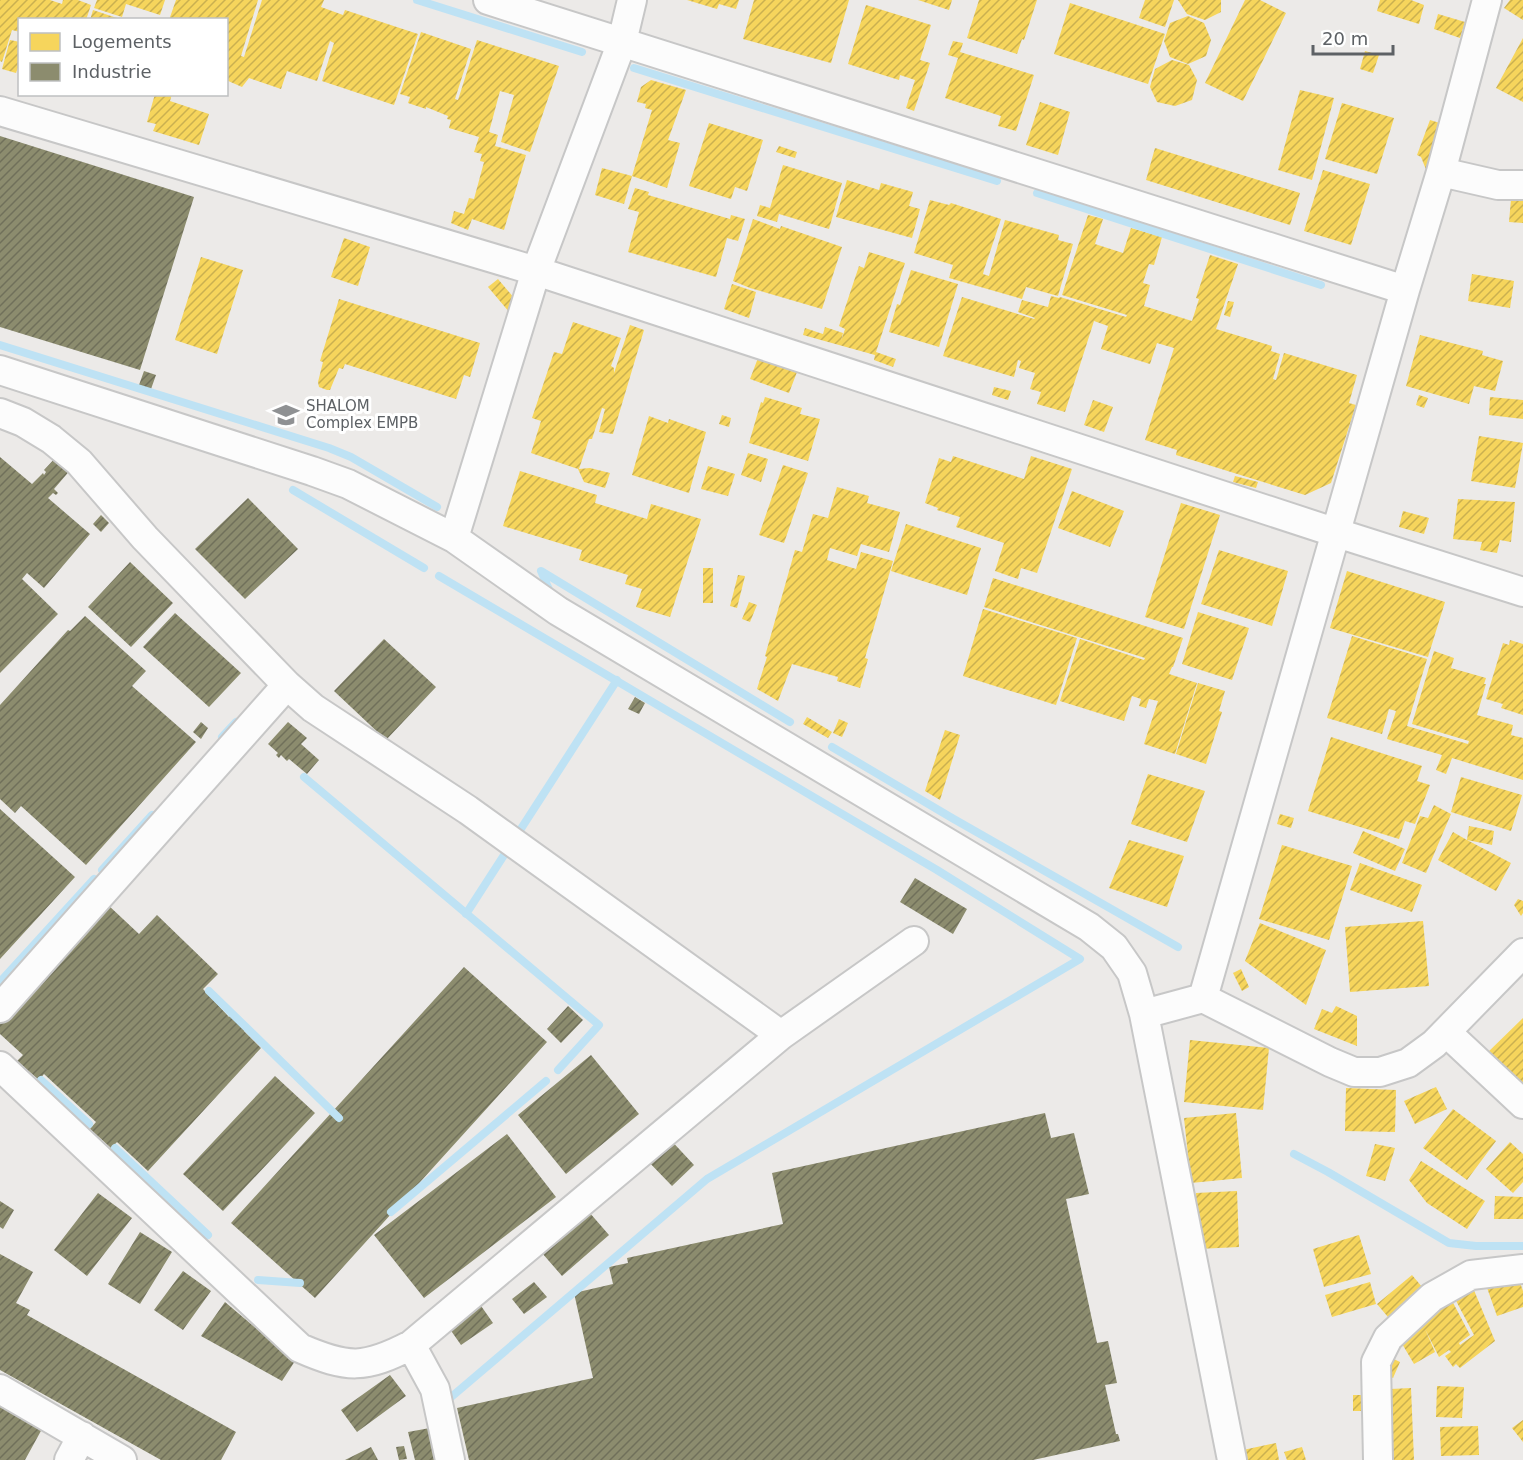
<svg xmlns="http://www.w3.org/2000/svg" width="1523" height="1460" viewBox="0 0 1523 1460" font-family="'DejaVu Sans',sans-serif">
	<style>
		.homes { fill: url(#homes-hatch) }
		.industry { fill: url(#industry-hatch) }
		.lines { fill: none; stroke-linecap: round; stroke-linejoin: round }
		.stream { stroke: #bee2f4; stroke-width: 8 }
		.minor-casing { stroke: #c7c7c7; stroke-width: 32 }
		.minor { stroke: #fcfcfc; stroke-width: 28 }
		.labels { text-anchor: middle; stroke-width: 6; stroke-linejoin: round; paint-order: stroke }
		.poi-label { font-size: 15px; fill: #5d6165; stroke: #fff; text-anchor: start }
	</style>
	<defs>
		<pattern id="homes-hatch" width="6" height="6" patternUnits="userSpaceOnUse" patternTransform="scale(1.5)"><rect width="6" height="6" fill="#f6d55c"/><path d="M-1 1l2-2M0 6l6-6M5 7l2-2" fill="none" stroke="#cab050"/></pattern>
		<pattern id="industry-hatch" width="6" height="6" patternUnits="userSpaceOnUse" patternTransform="scale(1.5)"><rect width="6" height="6" fill="#8c8c6e"/><path d="M-1 1l2-2M0 6l6-6M5 7l2-2" fill="none" stroke="#70705a"/></pattern>
	</defs>
	<rect width="100%" height="100%" fill="#eceae8"/>
	<path class="homes" d="M0,0H50L62,4L63,0H78L91,5L86,20H20V32L12,30L2,62L0,61Z
		M97,0H165L160,15L126,4L122,17L94,8Z
		M176,0H258L241,56L244,57L262,0H324L321,7L343,15L345,10L418,34L394,105L322,81L334,43L330,41L317,81L287,71L281,89L249,78L242,87L226,80V20H169Z
		M687,0H739L736,9L719,4L717,9Z
		M754,0H849L831,63L743,39Z
		M918,0H952L949,10Z
		M979,0H1037L1024,40L1022,39L1017,54L967,38Z
		M1145,0H1174L1165,27L1139,18Z
		M1178,0H1221V12L1205,20L1187,14Z
		M1245,0H1260L1286,13L1243,101L1205,83Z
		M1380,0H1411L1424,5L1419,24L1377,11Z
		M1510,0H1523V20L1504,8Z
		M1070,3L1165,34L1148,84L1054,54Z
		M866,5L931,25L920,60L930,63L914,111L906,108L915,80L900,75L899,80L848,64Z
		M93,10L120,19V20H90Z
		M1438,14L1465,22L1460,38L1434,29Z
		M1188,16L1204,23L1211,40L1206,56L1188,64L1170,57L1164,41L1170,23Z
		M421,32L471,49L455,99L458,100L477,40L559,66L530,152L501,142L514,95L500,91L489,132L498,135L495,146L526,155L504,230L472,219L468,230L451,223L454,211L464,214L469,198L474,199L484,162L480,161L482,154L474,152L479,137L449,128L451,120L447,119L448,116L426,107V109L408,103L410,97L400,94Z
		M1523,38V102L1496,88Z
		M10,40L20,42V62L16,73L2,69Z
		M953,41L963,43L960,52L1034,75L1016,131L998,126L1001,116L945,98L958,58L948,55Z
		M1365,51L1379,55L1373,73L1360,69Z
		M1172,60L1189,65L1197,80L1192,100L1175,106L1157,102L1150,87L1155,69Z
		M651,80L686,90L668,140L680,143L667,188L632,176L652,110L645,108L646,104L637,102L641,87Z
		M1300,90L1334,98L1312,180L1278,170Z
		M155,94H172L170,101L209,114L199,145L153,131L156,124L147,122Z
		M1040,102L1070,112L1058,155L1026,145Z
		M1342,103L1394,118L1377,174L1325,159Z
		M1430,120L1446,125L1427,172L1421,157L1417,155Z
		M709,123L763,140L747,191L735,187L731,199L689,186Z
		M779,146L797,152L795,158L776,152Z
		M1155,148L1300,193L1290,225L1146,180Z
		M783,165L842,183L829,229L779,214L777,222L757,216L760,205L770,208Z
		M602,168L632,176L624,204L595,195Z
		M1323,170L1370,184L1351,245L1304,231Z
		M847,180L879,190L881,183L913,192L909,206L920,209L912,238L836,217Z
		M635,188L649,192L648,195L730,219L731,215L745,219L738,241L727,238L716,277L628,252L639,212L628,209Z
		M1511,199L1523,200V223L1509,222Z
		M930,200L949,205L951,203L1001,219L984,270L983,274L989,276L1005,220L1059,235L1058,240L1073,244L1058,296L1026,287L1022,299L949,278L953,265L914,253Z
		M1088,215L1103,219L1095,244L1123,253L1131,228L1162,237L1154,265L1149,264L1143,283L1150,285L1144,306L1192,321L1199,299L1196,298L1210,255L1238,264L1216,329L1272,346L1271,351L1280,354L1273,379L1276,380L1284,353L1357,375L1349,403L1356,405L1331,483L1305,495L1176,455L1177,450L1145,440L1174,348L1157,343L1150,364L1101,349L1108,326L1094,321L1065,412L1037,404L1041,392L1030,389L1035,373L1019,368L1021,361L1018,360L1014,377L943,356L962,297L1034,319L1035,318L1018,312L1022,300L1048,307L1051,296L1059,298L1060,297L1126,317L1127,315L1062,295Z
		M753,219L780,229L781,226L842,247L822,309L750,288L733,281Z
		M344,238L370,247L358,286L331,277Z
		M869,252L905,263L876,352L896,359L893,367L874,360L875,355L803,335L805,328L823,334L825,327L843,333L841,341L845,329L839,326L859,266L864,268Z
		M201,257L243,270L217,354L175,340Z
		M911,270L958,284L939,347L889,332L897,304L900,305Z
		M1472,274L1514,281L1510,308L1468,301Z
		M498,279L520,305L510,313L488,287Z
		M732,284L756,292L749,318L724,309Z
		M339,299L480,343L470,377L464,375L456,399L345,364L343,369L339,368L330,390H327L319,387L318,382L323,362L320,361Z
		M1228,301L1234,302L1230,317L1224,315Z
		M573,322L621,338L611,366L614,368V373L630,325L644,330L613,434L599,432L605,409L602,408L592,439H589L579,469L590,468L610,473L605,488L584,482L578,469L531,453L541,421L532,418L554,352L562,354Z
		M1420,335L1483,351L1482,355L1503,361L1495,391L1474,386L1469,404L1406,386Z
		M758,358L797,372L789,393L750,379Z
		M994,387L1011,391L1008,400L992,395Z
		M1419,395L1428,398L1424,408L1416,405Z
		M765,397L802,408L800,414L820,419L808,461L749,443L761,402L763,403Z
		M1490,397L1523,400V419L1489,415Z
		M1093,400L1113,407L1104,432L1084,425Z
		M722,415L731,418L729,427L719,424Z
		M649,416L668,423L669,419L706,432L689,493L632,475Z
		M1479,436L1523,443L1515,488L1471,481Z
		M748,453L768,459L761,482L741,475Z
		M953,456L1024,479L1031,456L1072,469L1037,573L1021,568L1018,579L995,571L1004,543L956,527L960,517L937,510L938,508L925,503L939,458L951,462Z
		M783,465L808,473L784,543L759,535Z
		M708,466L735,474L728,496L701,489Z
		M520,471L597,495L595,503L647,519L651,504L701,519L670,617L636,607L642,589L625,584L628,575L579,560L582,550L503,526Z
		M1235,476L1258,482L1256,488L1233,482Z
		M837,487L869,496L867,503L900,512L889,552L861,544L857,556L830,548L827,560L856,569L861,552L893,561L865,658L868,659L860,688L837,681L838,677L792,664L778,701L757,689L767,657L765,656L795,550L802,552L813,514L828,518Z
		M1072,491L1124,511L1110,547L1058,528Z
		M1458,499L1515,502L1511,542L1500,540L1497,553L1480,550L1482,542L1453,539Z
		M1181,503L1220,515L1184,629L1145,617Z
		M1403,511L1429,518L1424,534L1399,527Z
		M906,524L981,548L967,595L891,571Z
		M1219,550L1288,571L1272,626L1201,604Z
		M703,568H713V603H703Z
		M1347,571L1445,602L1428,657L1330,628Z
		M738,575L745,576L737,608L730,606Z
		M993,578L1183,638L1173,667H1172L1169,674L1197,683L1175,754L1144,744L1158,701L1149,699L1146,708L1139,706L1141,699L1132,696L1124,721L1060,701L1080,639L1144,660L1145,658L984,607Z
		M749,602L757,605L750,622L742,619Z
		M983,609L1077,638L1056,705L963,676Z
		M1198,612L1249,628L1232,680L1182,664Z
		M1352,636L1427,659L1407,726L1468,744L1469,741L1412,724L1434,651L1454,658L1451,668L1486,678L1484,684H1486L1477,715L1513,725L1511,735L1523,738V780L1452,758L1446,774L1436,770L1442,755L1387,739L1396,711L1389,709L1382,734L1327,718Z
		M1510,640L1523,644V715L1501,708L1503,704L1486,699L1503,643L1509,645Z
		M1198,683L1225,691L1219,711L1222,712L1206,764L1176,754Z
		M807,717L832,732L828,738L803,724Z
		M839,719L848,723L842,737L833,733Z
		M945,730L960,735L940,800L925,791Z
		M1331,737L1422,766L1417,781L1430,785L1415,824L1405,821L1399,839L1308,811Z
		M1148,774L1205,791L1187,842L1131,824Z
		M1461,777L1522,795L1511,831L1451,812Z
		M1434,805L1451,814L1426,873L1402,863L1420,816L1428,818Z
		M1280,814L1294,818L1291,828L1277,824Z
		M1469,826L1494,831L1492,845L1467,840L1511,863L1496,891L1438,860L1453,832L1467,840Z
		M1363,831L1405,849L1395,871L1353,853Z
		M1129,840L1184,856L1167,907L1109,888Z
		M1282,845L1352,866L1329,940L1259,919Z
		M1360,863L1422,885L1412,912L1350,890Z
		M1518,899L1523,901V913L1521,916L1514,905Z
		M1423,921L1429,986L1350,992L1345,927Z
		M1260,923L1326,950L1306,1005L1245,961Z
		M1241,969L1249,987L1242,991L1233,973Z
		M1336,1006L1357,1016V1046L1314,1029L1322,1009L1332,1013Z
		M1523,1018V1094L1485,1055Z
		M1190,1040L1269,1048L1263,1110L1184,1102Z
		M1436,1087L1447,1109L1415,1124L1404,1101Z
		M1346,1088L1396,1090L1395,1132L1345,1131Z
		M1453,1109L1496,1141L1467,1180L1423,1148Z
		M1236,1113L1242,1178L1191,1183L1184,1118Z
		M1510,1142L1523,1154V1182L1513,1193L1486,1169Z
		M1375,1144L1395,1148L1385,1181L1366,1176Z
		M1421,1161L1485,1201L1467,1229L1427,1203L1409,1180Z
		M1237,1191L1239,1247L1198,1249L1196,1193Z
		M1495,1196L1523,1197V1219H1494Z
		M1359,1235L1371,1274L1324,1287L1313,1249Z
		M1511,1257L1523,1291V1307L1497,1316L1480,1268Z
		M1412,1275L1428,1294L1393,1323L1377,1304Z
		M1370,1282L1376,1304L1332,1317L1325,1295Z
		M1471,1283L1495,1341L1460,1368L1456,1364L1453,1367L1445,1356L1451,1352L1449,1350L1439,1357L1425,1329L1435,1352L1414,1364L1398,1337L1449,1295L1470,1335L1459,1343L1460,1345L1474,1335L1453,1295Z
		M1375,1350L1400,1362L1393,1378L1368,1366Z
		M1437,1386L1464,1387L1462,1418L1436,1417Z
		M1411,1388L1414,1460H1373L1370,1390Z
		M1353,1395H1368V1411H1353Z
		M1523,1420V1442L1512,1428Z
		M1478,1426L1479,1455L1441,1456L1440,1427Z
		M1276,1443L1279,1460H1246L1243,1450Z
		M1302,1447L1306,1460H1287L1284,1452Z"/>
	<path class="industry" d="M0,136L194,197L140,370L0,327Z
		M144,371L156,375L151,389L139,385Z
		M58,455L72,468L54,489L58,493L56,495L53,493L48,498L90,534L44,588L27,573L22,579L58,614L0,673V457L32,484L43,473L44,475L46,472L44,470Z
		M248,498L298,549L245,599L195,549Z
		M101,515L109,523L101,532L93,524Z
		M130,562L173,603L131,647L88,607Z
		M175,613L241,673L209,707L143,647Z
		M85,616L146,671L132,686L196,742L86,865L21,806L15,813L0,799V705L68,630L70,631Z
		M384,639L436,687L386,740L334,691Z
		M635,697L645,703L639,714L628,709Z
		M201,722L208,728L201,739L193,732Z
		M288,722L307,738L301,744L319,760L307,774L289,759L287,761L281,755L279,758L276,755L278,753L268,744Z
		M0,809L75,877L0,959Z
		M915,878L967,909L953,934L900,902Z
		M107,904L139,934L157,915L218,974L203,989L229,1017L231,1015L245,1029L244,1031L261,1048L148,1171L117,1142L111,1148L90,1129L96,1122L44,1074L39,1080L17,1061L23,1055L0,1034V1019Z
		M464,967L547,1042L315,1298L231,1223Z
		M568,1006L583,1020L561,1043L547,1029Z
		M591,1055L639,1114L566,1174L518,1115Z
		M275,1076L315,1113L223,1211L183,1174Z
		M1045,1113L1051,1138L1074,1133L1089,1194L1066,1199L1097,1343L1108,1341L1117,1383L1105,1385L1116,1434H1118L1120,1441L1033,1460H469L457,1408L593,1378L574,1293L613,1284L609,1267L628,1263L627,1258L783,1224L772,1173Z
		M507,1134L556,1197L424,1298L374,1235Z
		M667,1136L694,1165L672,1186L644,1157Z
		M98,1193L132,1218L87,1276L54,1250Z
		M0,1201L14,1210L3,1229L0,1227Z
		M589,1212L609,1235L562,1276L542,1253Z
		M140,1232L172,1252L140,1304L108,1284Z
		M0,1254L33,1272L16,1303L30,1310L27,1315L236,1432L221,1460H161L0,1370Z
		M183,1271L211,1291L183,1330L154,1310Z
		M534,1282L547,1297L524,1314L512,1299Z
		M225,1302L295,1361L282,1381L201,1336Z
		M479,1303L493,1323L461,1345L447,1325Z
		M390,1375L406,1396L357,1432L341,1410Z
		M0,1406L42,1429L25,1460H0Z
		M430,1428L437,1460H415L408,1432Z
		M404,1446L407,1459L399,1460L396,1447Z
		M371,1447L378,1460H345Z"/>
	<g class="lines">
		<path class="stream" d="M417,0L582,52
			M634,68L997,181
			M1037,193L1321,285
			M0,345L329,448L351,457L437,507
			M293,490L424,568
			M439,576L937,870L1080,959L707,1179L443,1404
			M551,594L541,571L790,722
			M222,737L236,722
			M832,747L952,818L1178,947
			M304,777L599,1025L558,1070
			M102,870L152,815
			M466,914L617,680
			M0,982L94,879
			M209,991L339,1118
			M41,1080L89,1124
			M115,1148L208,1235
			M1294,1154L1328,1172L1449,1243L1476,1246H1523
			M391,1212L546,1081
			M258,1280L300,1283"/>
		<g class="minor-casing">
			<path id="minor" d="M488,0L1405,290
				M0,111L536,271L1337,533L1523,592
				M1441,172L1498,185H1523
				M0,370L312,471L348,484L454,538L558,611L1089,927L1114,947L1132,973L1144,1014L1232,1460
				M0,413L23,422L51,439L79,462L145,538L287,685L313,708L468,810L781,1035
				M454,538L536,271L622,42L632,0
				M1203,998L1330,1062L1354,1072H1380L1408,1063L1434,1044L1523,953
				M0,1008L287,685
				M1144,1014L1203,998L1405,290L1441,172L1487,0
				M1446,1032L1523,1104
				M0,1066L300,1348C348,1369 365,1369 411,1345L781,1035L914,941
				M411,1345L435,1389L450,1460
				M0,1389L122,1460
				M69,1460L82,1436
				M1378,1460L1376,1362L1388,1338L1432,1297L1471,1275L1523,1269"/>
		</g>
		<use href="#minor" class="minor"/>
	</g>
	<defs>
		<g id="school-bare" transform="scale(2.07)"><path d="M0-5L7-2L0 1L-7-2ZM-4 1L0 2.5L4 1V4Q0 6-4 4Z" fill="#8f9193" stroke="#fff" stroke-width="2.5" paint-order="stroke"/></g>
	</defs>
	<g fill-rule="evenodd">
		<use href="#school-bare" x="286" y="415"/>
	</g>
	<g class="labels">
		<g class="poi-label">
			<text x="306" y="411">SHALOM<tspan x="306" dy="17">Complex EMPB</tspan></text>
		</g>
	</g>
	<rect x="18" y="18" width="210" height="78" fill="#ffffff" stroke="#bec0c1" stroke-width="1.5"/>
	<rect x="30" y="33" width="30" height="18" fill="#f6d55c" stroke="#bec0c1" stroke-width="1.5"/>
	<text x="72" y="48" font-size="18" fill="#5d6165">Logements</text>
	<rect x="30" y="63" width="30" height="18" fill="#8c8c6e" stroke="#bec0c1" stroke-width="1.5"/>
	<text x="72" y="78" font-size="18" fill="#5d6165">Industrie</text>
	<path d="M1313 45v9h80v-9" fill="none" stroke="#5d6165" stroke-width="3"/>
	<text x="1322" y="45" font-size="18" fill="#5d6165" stroke="#ffffff" stroke-width="4.5" paint-order="stroke">20 m</text>
</svg>
